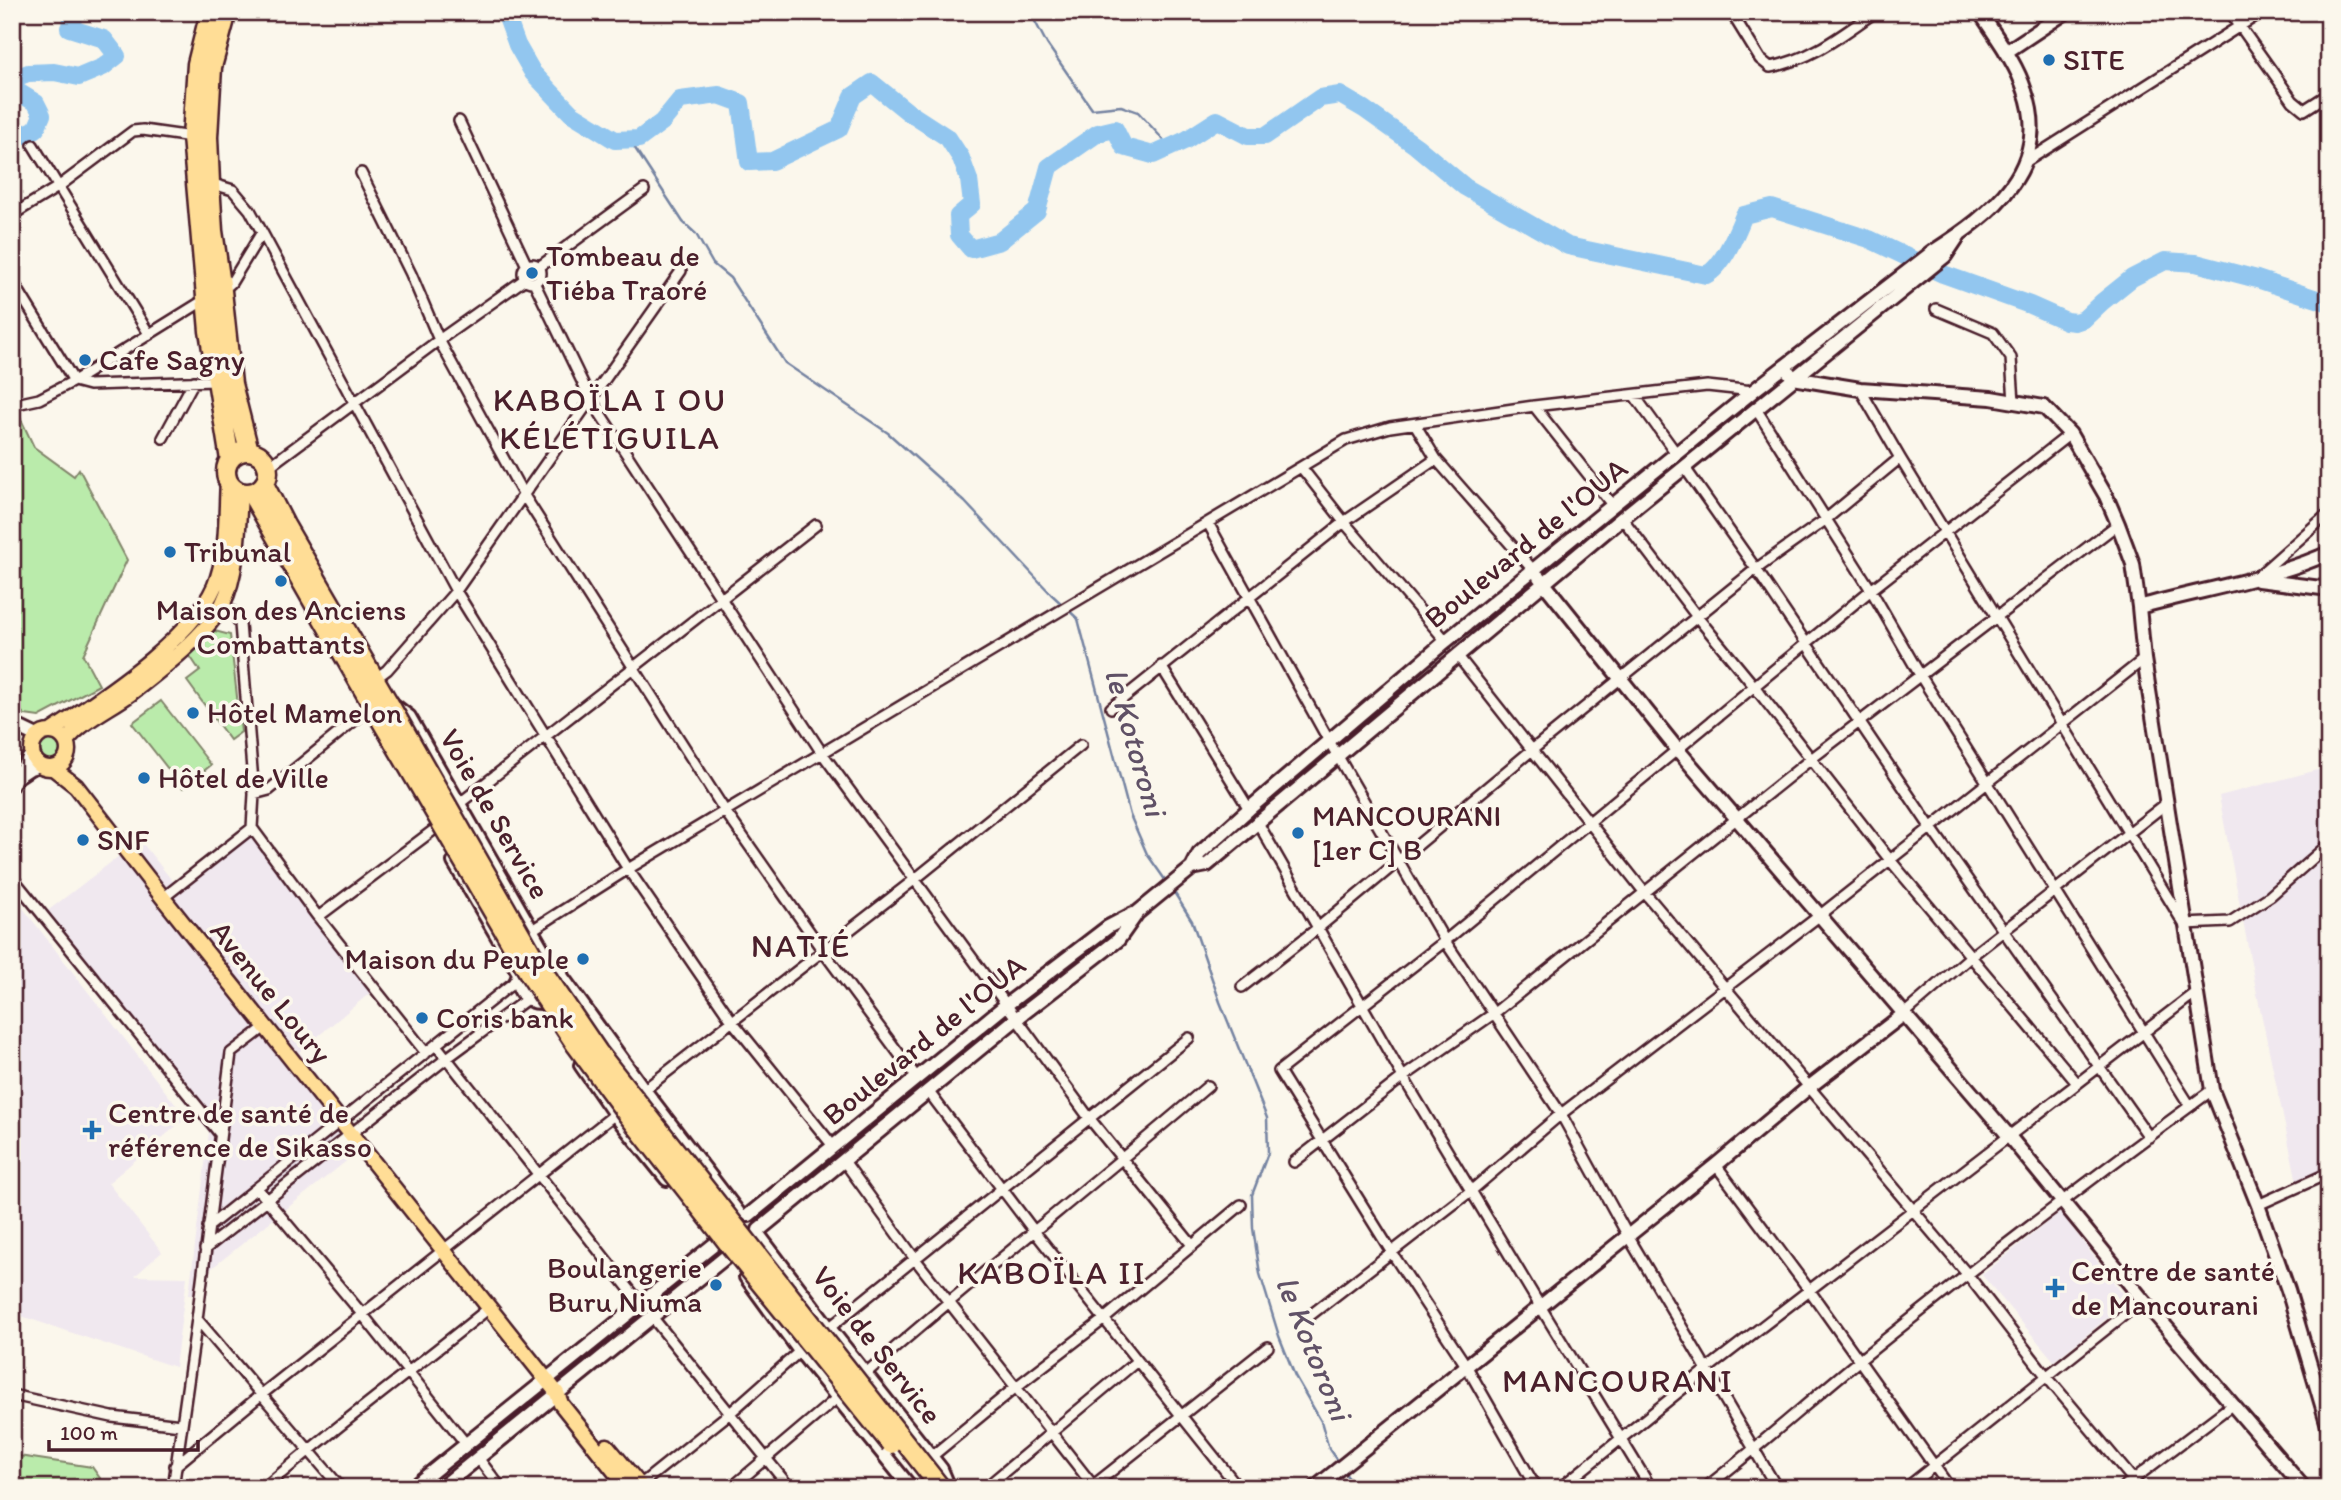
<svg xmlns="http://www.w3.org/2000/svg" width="2341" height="1500" viewBox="0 0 2341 1500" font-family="Itim,sans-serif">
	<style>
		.built { fill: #f0e8ef }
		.green { fill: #baebab; stroke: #82856b; stroke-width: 2 }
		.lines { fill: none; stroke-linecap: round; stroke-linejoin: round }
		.stream { stroke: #7583a1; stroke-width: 2.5 }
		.river { stroke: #92c6ef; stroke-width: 18 }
		.street-casing { stroke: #4a1f2b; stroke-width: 14 }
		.secondary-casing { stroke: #4a1f2b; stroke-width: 18 }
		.primary-casing { stroke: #4a1f2b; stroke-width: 19 }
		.highway-casing { stroke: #4a1f2b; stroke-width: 23 }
		.street { stroke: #fbf7ec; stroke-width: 9 }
		.secondary { stroke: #fbf7ec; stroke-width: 12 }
		.primary { stroke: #ffdd96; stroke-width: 14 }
		.highway { stroke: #ffdd96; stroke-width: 18 }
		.highway-bridge-casing { stroke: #4a1f2b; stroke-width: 23; stroke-linecap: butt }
		.highway-bridge { stroke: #ffdd96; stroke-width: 18 }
		.poi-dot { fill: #1f6fb2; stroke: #fbf7ec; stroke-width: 2.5 }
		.labels { text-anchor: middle; stroke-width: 7; stroke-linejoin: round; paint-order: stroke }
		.poi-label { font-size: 30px; fill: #4a1f2b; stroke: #fbf7ec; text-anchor: start }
		.street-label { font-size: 30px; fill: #4a1f2b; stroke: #fbf7ec }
		.water-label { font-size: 32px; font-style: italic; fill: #605166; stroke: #fbf7ec }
		.quarter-label { font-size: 33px; letter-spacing: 2px; fill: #4a1f2b; stroke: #fbf7ec }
	</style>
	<rect width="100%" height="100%" fill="#fbf7ec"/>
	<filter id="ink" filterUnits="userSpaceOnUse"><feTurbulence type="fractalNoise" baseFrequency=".0143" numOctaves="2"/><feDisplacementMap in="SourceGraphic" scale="14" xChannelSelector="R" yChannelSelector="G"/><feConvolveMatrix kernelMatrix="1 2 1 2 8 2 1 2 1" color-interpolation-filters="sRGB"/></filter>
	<g filter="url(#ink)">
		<path class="built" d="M2329,767V1169L2297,1182L2257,994L2219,796Z
			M252,828L377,987L299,1052L369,1143L207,1272L203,1296L189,1294L209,1132L37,919L140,840L174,883Z
			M12,894L186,1118L108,1183L162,1252L135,1276L187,1277L175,1367L12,1313Z
			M2060,1212L2128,1301L2054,1361L1982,1275Z"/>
		<path class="green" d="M19,415L34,447L74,476L79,469L127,560L83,655L99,685L39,717L25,715L12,703V419Z
			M211,630L230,635L241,732L230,740L187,681L200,671L186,650Z
			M161,701L211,765L183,788L132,723Z
			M36 750a14 14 0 1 1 28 0a14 14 0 1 1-28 0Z
			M12,1455L92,1467L107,1488H12Z"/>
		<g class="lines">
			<path class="stream" d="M1030,12L1047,44L1092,109L1121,106L1138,112L1170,147
				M629,139L683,222L696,234L713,264L730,278L785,363L888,433L965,502L1051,594L1078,619L1130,815L1147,854L1168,884
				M1172,889L1192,921L1220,1002L1267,1118L1268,1153L1252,1195L1253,1228L1260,1274L1279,1336L1295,1376L1321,1421L1329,1449L1340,1465
				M1343,1470L1355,1488"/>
			<path class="river" d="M505,12L517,45L533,73L571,113L615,140L639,139L662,122L680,100L719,95L741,103L749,162L772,161L839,129L853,96L872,83L908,112L948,138L961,158L969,180L972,204L958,216L959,235L971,249L1000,241L1037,211L1049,167L1098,133L1115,129L1124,147L1153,155L1186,140L1217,120L1248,136H1265L1320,98L1340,95L1364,109L1416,146L1465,187L1568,246L1706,275C1723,267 1737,232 1744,215L1772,208L1869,239L1943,274L2030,305L2066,321L2075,322L2084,319L2102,302L2132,278L2165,261L2196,263L2257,279L2329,303
				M12,140L36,129L42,115L36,103L15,90L13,79L28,73L54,72L79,77L103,67L117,56L104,39L69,28L76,12"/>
			<g class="street-casing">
				<path id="street" d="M1731,12L1760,59L1770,67C1811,60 1842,35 1875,12
					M2230,12L2293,101L2304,110L2329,94
					M459,121L527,266
					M33,145L149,334
					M2027,161L2262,12
					M361,173L411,274L439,340L523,494L725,811L823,951L917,1078
					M210,183L233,190L250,210L456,591L628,869L732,1021L833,1146
					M12,215L58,187L133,131L143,130L192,137
					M523 273a9 9 0 1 1 18 0a9 9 0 1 1-18 0Z
					M539,267L644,190
					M12,280L74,381L89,385L215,381
					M534,282L590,398L822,753L1090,1119L1192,1245
					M222,291L231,283L262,232
					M1936,309L1993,333L2011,358L2014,402
					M1860,389L1900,458L2184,924L2230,922L2270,896L2329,844
					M1634,395L1676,453
					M12,405L39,399L74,381L206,299
					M1534,406L1613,506
					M1756,409L1871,590L1920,675L2190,1106
					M1415,424L1436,459L1534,571
					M163,438L194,381
					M1301,467L1344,522L1446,641
					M267,468L439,340L525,279
					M1685,468L1756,569L1931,828L2149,1137
					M1622,518L1698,618L1754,686L1890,860L2077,1083
					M1208,523L1329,741L1445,941L1561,1114L1628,1236L1777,1488
					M2258,576L2329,513
					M223,603L234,613L240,624L254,794L252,828L318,917L426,1053
					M1457,655L1645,893L1968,1275L2047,1377L2140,1488
					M1161,666L1249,809
					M375,679L387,670L456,591L681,271
					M1111,708L1344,522L1436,459
					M254,794L269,790L372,706
					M460,803L816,525
					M1257,821L1403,1077L1540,1306L1651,1488
					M12,877L220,1134
					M163,898L252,828
					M318,917L435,829
					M532,930L628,869L1346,440L1390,427L1534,406L1707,386L1753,391
					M1242,987L1318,928L1532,750L1756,569L1825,520L1900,458
					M1904,1014L1970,957L2167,803
					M436,1045L641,1304
					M928,1091L1034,1231L1239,1488
					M640,1093L914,880L1081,745
					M844,1161L915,1259L1095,1488
					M1294,1162L1403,1077L1493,1014L1811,759L2118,524
					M1716,1165L1810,1291L1950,1488
					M257,1188L363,1315L466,1444
					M2258,1205L2329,1173
					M208,1227L513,983L519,973
					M205,1249L447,1058L527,999
					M1308,1317L1472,1190L1561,1114L1819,916L2144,659
					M653,1318L790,1488
					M197,1319L341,1488
					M829,1328L1189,1038
					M866,1373C978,1275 1095,1183 1208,1086
					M12,1395L112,1417L181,1425
					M931,1457L1016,1387L1103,1320L1241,1205
					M478,1458L501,1488
					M175,1466L262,1394L619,1111
					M640,1485L730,1413L800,1351
					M173,1488L197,1319L231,1053L265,1027
					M264,1488C337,1425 414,1369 489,1308
					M731,1488L837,1398
					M894,1488L904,1479
					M985,1488L1137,1361
					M1090,1488L1268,1347
					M1536,1488L1467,1367L1392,1253L1279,1071L1445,941L1871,590L2070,434
					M1560,1488L1707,1369L2196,992
					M1705,1488C1759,1447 1809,1401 1861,1359C1976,1266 2093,1177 2212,1090
					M1906,1488L2143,1300
					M2122,1488L2233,1404"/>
			</g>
			<g class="secondary-casing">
				<path id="secondary" d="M2006,52L2066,12
					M1785,367L1793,378L1860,389L1991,398L2044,407L2070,434L2106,496L2118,524L2133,564L2139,607L2144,659L2212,1090L2258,1205L2288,1290L2329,1429
					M1539,577L1677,749L2008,1135L2143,1300L2304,1488
					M2258,580L2329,589
					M2139,607C2202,589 2269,580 2329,553
					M392,704L409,717L548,959
					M12,724L37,736
					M18,776L30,768L40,765
					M12,785L15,778L32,754
					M454,862L519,973
					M1192,868L1199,854L1249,809L1446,641L1753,391L1934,251C1992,214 2052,167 2025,91C2016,62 1996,37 1980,12
					M518 980a22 22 0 1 1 44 0a22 22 0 1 1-44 0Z
					M562,977L644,1090L739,1214
					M581,1065L617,1117L667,1179
					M749,1215L1006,1005L1108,927L1133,914
					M759,1230L1016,1019L1118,940L1137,913L1192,868L1207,865L1622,518L1945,256L1959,235
					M760,1237L829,1328L941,1469L949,1488
					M746,1277L800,1351L911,1488
					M412,1488L716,1243
					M441,1488L727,1256
					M1315,1488L1716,1165L1808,1088L1904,1014"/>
			</g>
			<g class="primary-casing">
				<path id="primary" d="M52,731C100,699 202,633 218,577C228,546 226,512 228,481
					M32 750a18 18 0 1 1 36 0a18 18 0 1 1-36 0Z
					M66,741C83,720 109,709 131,693C158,672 208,634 223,603C238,574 238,524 240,492
					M53,768L76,786L167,903L557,1393L561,1404L628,1488
					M607,1446L642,1488"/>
			</g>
			<g class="highway-casing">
				<path id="highway" d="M210,12L197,64L192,137L209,331L230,460
					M227,12L212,67L208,137L210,183L213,231L222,291L232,384L249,451
					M226 472a21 21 0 1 1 42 0a21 21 0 1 1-42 0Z
					M264,484L285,525L388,702
					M251,493L375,710"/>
			</g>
			<use href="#street" class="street"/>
			<use href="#secondary" class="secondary"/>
			<use href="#primary" class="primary"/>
			<use href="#highway" class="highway"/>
			<g class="highway-bridge-casing">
				<path id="highway-bridge" d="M388,702L536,961L598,1052L941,1488
					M375,710L530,975L576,1045L627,1114L728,1243L891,1444"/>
			</g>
			<use href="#highway-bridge" class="highway-bridge"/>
		</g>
	</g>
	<g class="poi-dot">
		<circle cx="2049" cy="60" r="7"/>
		<circle cx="532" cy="273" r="7"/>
		<circle cx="85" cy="360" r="7"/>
		<circle cx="170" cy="552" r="7"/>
		<circle cx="281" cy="581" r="7"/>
		<circle cx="193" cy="713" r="7"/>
		<circle cx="144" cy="778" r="7"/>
		<circle cx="1298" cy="833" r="7"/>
		<circle cx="83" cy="840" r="7"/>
		<circle cx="583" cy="959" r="7"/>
		<circle cx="422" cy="1018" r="7"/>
		<path d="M88.5 1119.5h7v7h7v7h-7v7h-7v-7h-7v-7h7z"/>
		<circle cx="716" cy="1285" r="7"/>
		<path d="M2051.5 1277.5h7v7h7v7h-7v7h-7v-7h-7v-7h7z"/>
	</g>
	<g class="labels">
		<g class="poi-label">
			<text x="2063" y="70">SITE</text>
			<text x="546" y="266">Tombeau de<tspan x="546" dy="34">Tiéba Traoré</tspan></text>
			<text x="99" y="370">Cafe Sagny</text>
			<text x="184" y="562">Tribunal</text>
			<text x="281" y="620" text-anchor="middle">Maison des Anciens<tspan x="281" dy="34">Combattants</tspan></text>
			<text x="207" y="723">Hôtel Mamelon</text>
			<text x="158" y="788">Hôtel de Ville</text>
			<text x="1312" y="826">MANCOURANI<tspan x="1312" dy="34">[1er C] B</tspan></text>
			<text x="97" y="850">SNF</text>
			<text x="569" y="969" text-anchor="end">Maison du Peuple</text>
			<text x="436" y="1028">Coris bank</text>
			<text x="108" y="1123">Centre de santé de<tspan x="108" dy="34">référence de Sikasso</tspan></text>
			<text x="702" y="1278" text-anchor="end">Boulangerie<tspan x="702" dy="34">Buru Niuma</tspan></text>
			<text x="2071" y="1281">Centre de santé<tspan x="2071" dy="34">de Mancourani</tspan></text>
		</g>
		<g class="street-label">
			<text transform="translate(1526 543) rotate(-39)" y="10">Boulevard de l'OUA</text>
			<text transform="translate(495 814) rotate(60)" y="10">Voie de Service</text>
			<text transform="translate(271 992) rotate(51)" y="10">Avenue Loury</text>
			<text transform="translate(924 1040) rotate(-39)" y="10">Boulevard de l'OUA</text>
			<text transform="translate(877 1345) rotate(52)" y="10">Voie de Service</text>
		</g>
		<g class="water-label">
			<text transform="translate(1136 742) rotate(74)" y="11">le Kotoroni</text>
			<text transform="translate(1314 1348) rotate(68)" y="11">le Kotoroni</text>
		</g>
		<g class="quarter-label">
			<text x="610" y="411">KABOÏLA I OU<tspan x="610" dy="38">KÉLÉTIGUILA</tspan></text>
			<text x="801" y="957">NATIÉ</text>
			<text x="1052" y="1284">KABOÏLA II</text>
			<text x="1618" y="1392">MANCOURANI</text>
		</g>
	</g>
	<rect width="2341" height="1500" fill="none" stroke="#fbf7ec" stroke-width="42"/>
	<rect x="21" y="21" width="2299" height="1458" fill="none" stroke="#4a1f2b" stroke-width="2.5" filter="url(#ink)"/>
	<path d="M49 1440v10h149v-10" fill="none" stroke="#4a1f2b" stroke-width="3.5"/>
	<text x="60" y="1440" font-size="21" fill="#4a1f2b" stroke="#fbf7ec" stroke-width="5" paint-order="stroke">100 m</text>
</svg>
